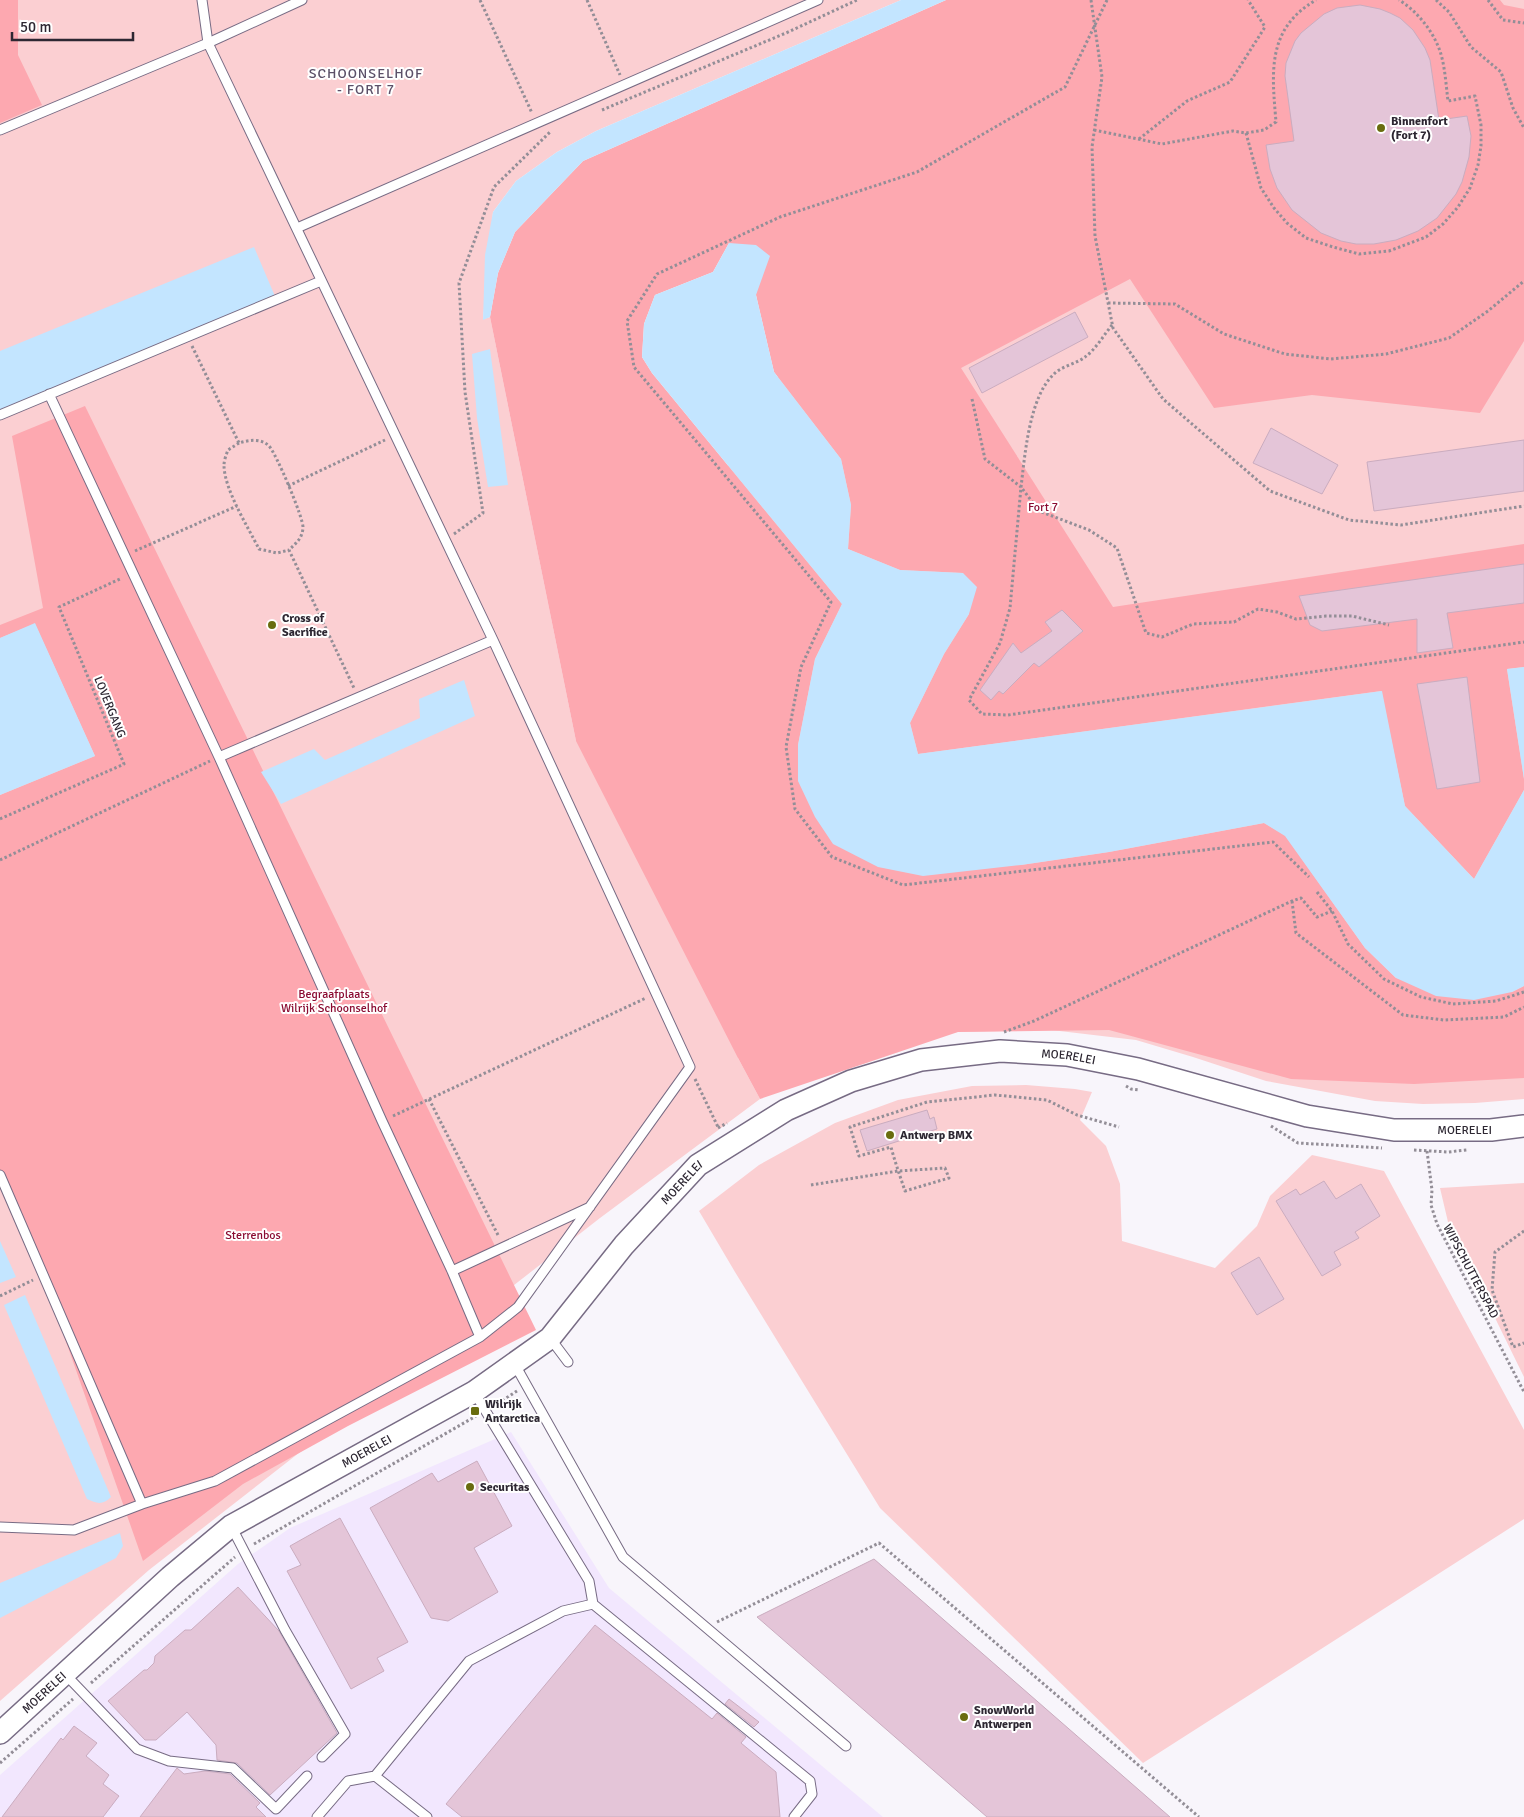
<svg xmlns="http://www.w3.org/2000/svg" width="1524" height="1817" viewBox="0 0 1524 1817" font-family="Signika,sans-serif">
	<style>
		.built { fill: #f2e7fe }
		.green { fill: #fbcfd2 }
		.forest { fill: #fda8b0 }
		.water { fill: #c3e5ff }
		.building { fill: #e4c5d8; stroke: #caacbf }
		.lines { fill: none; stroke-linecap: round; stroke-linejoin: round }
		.service-casing { stroke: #776b84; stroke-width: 11 }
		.tertiary-casing { stroke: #776b84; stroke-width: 24 }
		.path { stroke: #938e97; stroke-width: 3; stroke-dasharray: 2.5 2.5; stroke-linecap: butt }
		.service { stroke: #fff; stroke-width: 9 }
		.tertiary { stroke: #fff; stroke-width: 21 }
		.poi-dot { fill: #696c0f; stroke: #fff; stroke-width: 2 }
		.labels { text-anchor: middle; stroke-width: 4; stroke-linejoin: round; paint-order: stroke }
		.poi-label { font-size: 12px; font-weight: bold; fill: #2d2732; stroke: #fff; text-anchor: start }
		.park-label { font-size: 12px; fill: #8a0b31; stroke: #fff }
		.street-label { font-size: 12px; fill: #2d2732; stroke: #fff }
		.neighbourhood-label { font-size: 14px; letter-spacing: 1px; fill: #5c5068; stroke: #fff }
	</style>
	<rect width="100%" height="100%" fill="#f8f5fb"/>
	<path class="built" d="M511,1432L609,1588L883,1817H0V1775L238,1564L290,1528Z"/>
	<path class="green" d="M0,0H901L596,131L557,152L516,181L493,212L483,319L490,317L576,741L986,0H1524V1099L1475,1103L1423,1104L1375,1101L1266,1081L1193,1057L1136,1040L1051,1030L958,1032L738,1058L760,1099L600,1218L149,1570L0,1701Z
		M1026,1085L1075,1089L1092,1092L1080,1120L1106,1146L1120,1184L1122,1241L1215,1268L1257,1226L1270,1196L1312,1155L1384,1171L1524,1430V1519L1143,1763L880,1508L735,1272L699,1211L759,1165L835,1123L898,1100L972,1086Z
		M1524,1183V1377L1448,1222L1440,1188Z"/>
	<path class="forest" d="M0,0H18V55L42,105L0,123Z
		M946,0H1500L1504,5L1524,9V341L1480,413L1312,395L1214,408L1130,279L961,368L1113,607L1524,544V667L1507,669L1524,779V790L1474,879L1405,806L1381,691L918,754L910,723L944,654L969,614L963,573L900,570L848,549L851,505L841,459L774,372L756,295L729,243L713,272L655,295L644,324L642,357L652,373L842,604L815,659L798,745V781L1021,865L1109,852L1264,823L1285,835L1365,948L1396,978L1512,992L1524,986V1078L1414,1084L1291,1079L1109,1030L958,1032L760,1099L738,1058L576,741L490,317L498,273L515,232L583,161Z
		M85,406L536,1330L348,1426L243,1484L143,1561L43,1276L0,1181V795L95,756L35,624L0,638V625L43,608L12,436Z"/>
	<path class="water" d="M901,0H946L583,161L515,232L498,273L490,317L483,320L485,255L493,212L516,181L557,152L596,131Z
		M729,243L756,245L770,256L756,295L774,372L841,459L851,505L848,549L900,570L963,573L977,587L969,614L944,654L910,723L918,754L1382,691L1405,806L1474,879L1524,790V986L1512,992L1474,1000L1436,996L1396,978L1365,948L1285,836L1264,823L1109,852L1021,865L923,876L878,867L833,844L815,817L798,781V745L815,659L842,604L652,373L642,357L644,324L655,295L713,272Z
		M254,247L277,301L0,414V351Z
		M490,349L508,485L488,487L477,418L472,354Z
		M35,623L95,756L0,795V638Z
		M1524,667V779L1507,669Z
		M464,680L475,716L281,804L261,772L314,749L325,760L420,718L419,699Z
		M0,1241L16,1277L0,1283Z
		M25,1295L111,1497C103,1505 97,1504 87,1499L4,1305Z
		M120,1533L123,1546L116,1558L0,1618V1583Z"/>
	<path class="building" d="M1360,5L1380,9L1390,13L1400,18L1413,30L1425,48L1430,60L1439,120L1467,116L1471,136L1469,157L1462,182L1456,194L1437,218L1418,231L1396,240L1374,244H1356L1341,241L1321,233L1292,210L1277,188L1270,169L1266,145L1294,141L1285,76L1286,63L1295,41L1301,33L1324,14L1337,8Z
		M1075,312L1088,337L982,393L969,368Z
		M1271,428L1338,465L1322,494L1253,463Z
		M1524,440V491L1374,511L1367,462Z
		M1524,564V603L1447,613L1453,648L1417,653V619L1322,631L1310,625L1299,596Z
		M1062,610L1083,631L1039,667L1034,663L1003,694L999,691L991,700L980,690L1013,643L1021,653L1052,631L1045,622Z
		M1467,677L1480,782L1437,789L1417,684Z
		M927,1110L930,1119L934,1117L937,1129L867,1151L860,1130Z
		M1324,1181L1336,1199L1361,1184L1380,1216L1355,1232L1359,1238L1334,1252L1341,1265L1322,1276L1276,1201L1296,1189L1300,1195Z
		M1259,1257L1284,1299L1257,1315L1231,1273Z
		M477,1461L512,1526L474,1548L498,1592L448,1621L431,1618L370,1508L432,1473L438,1482Z
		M340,1518L408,1642L377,1658L384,1671L351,1689L287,1571L301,1565L290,1546Z
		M874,1559L1170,1817H987L757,1617Z
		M238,1587L279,1631L337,1733L270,1795L237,1763L217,1760L216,1745L187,1712L156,1740H145L108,1701L144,1670H147L154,1663L155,1656L185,1630H191Z
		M595,1625L712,1719L717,1713L746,1737L741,1743L776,1772L780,1817H462L446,1804Z
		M729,1699L759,1722L754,1727L725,1704Z
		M74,1726L97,1743L86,1756L109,1775L103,1784L119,1796L103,1817H2L61,1738L63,1740Z
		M177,1768L184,1774L205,1771L230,1774L260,1803L256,1807L266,1817H140Z"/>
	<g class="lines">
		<g class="service-casing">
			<path id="service" d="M0,130L208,43L302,0
				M297,228L818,0
				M49,394L219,757L382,1121L452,1271L480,1337
				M0,415L321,281
				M219,757L493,640
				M0,1175L142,1504
				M452,1271L590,1207
				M550,1338L568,1362
				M514,1363L623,1557L846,1746
				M474,1392L589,1581L593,1604L810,1781L812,1794L794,1817
				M231,1526L285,1630L345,1734L322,1757
				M0,1527L74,1530L142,1504L215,1481L480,1337L518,1307L690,1067L493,640L208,43L202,0
				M65,1674L137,1749L169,1761L233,1768L276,1809L307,1776
				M375,1776L427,1817
				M317,1817L348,1781L375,1776L469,1661L563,1611L593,1604"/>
		</g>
		<g class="tertiary-casing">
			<g id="tertiary">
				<path id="s1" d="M0,1733L170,1577L231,1526L474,1392L550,1338L624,1245L698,1165L786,1110L851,1081L921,1060L1000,1051L1067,1055L1138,1069L1307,1116L1394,1130H1491L1524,1126"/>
			</g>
		</g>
		<path class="path" d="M480,0L532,113
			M587,0L620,75
			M1091,0L1102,77L1092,147L1095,236L1113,328L1163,399L1270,491L1349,520L1401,525L1524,506
			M1107,0L1065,87L917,172L780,217L657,274L627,321L634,367L831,602L801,667L786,747L795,809L832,857L903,885L1273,842L1309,877
			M1436,0L1449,12L1471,47L1501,72L1513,108L1524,128
			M1488,0L1503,20L1524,23
			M602,110L786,33L857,0
			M1094,130L1162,144L1233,131L1246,133L1264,130L1276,122C1272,73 1266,29 1316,0
			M1246,133L1261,188L1274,208L1287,223L1306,238L1333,247L1359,254L1389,251L1426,237L1443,224L1458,207L1470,188L1478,165L1481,146V125L1475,96L1448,101C1446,85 1445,66 1440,51C1433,31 1417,11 1399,0
			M1139,139L1187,101L1230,82L1265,27L1248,0
			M1108,303L1175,304L1224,334L1285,354L1331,359L1386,354L1449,338L1488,311L1524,281
			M1112,325C1104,335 1095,350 1085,357C1076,364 1062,366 1054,374C1029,397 1025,455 1021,487L1039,511L1089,530L1117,548L1146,633L1162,637L1193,624L1234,622L1258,609L1277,612L1296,619L1326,616H1352L1389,625
			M192,346L239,443C249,440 261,438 269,446C276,453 304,519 303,528C302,539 296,543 289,550L354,688
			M972,399L985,459L1021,487L1010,608L1000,643L969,700L982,714L1008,715L1524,642
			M239,443L228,450C226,455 224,461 224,465C224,489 248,527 259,549L277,553L289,550
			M288,486L385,440
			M454,534L483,513L465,392L459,283L494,187L550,132
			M135,551L237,506
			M0,819L124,764L59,607L122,578
			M0,860L210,761
			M1317,892L1332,911L1348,944L1384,979L1421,997L1453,1004L1496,1001L1524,992
			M1292,901L1296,933L1403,1015L1444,1020L1504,1017L1524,1007
			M1004,1032L1034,1021L1292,901L1301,898L1317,917L1332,911
			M695,1079L718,1127
			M1126,1086L1131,1089L1139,1090
			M429,1099L499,1237
			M393,1116L646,998
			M1271,1126L1298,1143L1382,1148
			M718,1128L727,1123
			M1414,1150L1448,1152L1467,1150
			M1427,1151L1432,1190L1431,1205L1437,1224L1524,1392
			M811,1185L898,1171L945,1168L949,1178L905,1191C900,1176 895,1162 891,1147L859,1156L850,1127L927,1102L995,1095L1047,1100L1077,1115L1119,1127
			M1524,1231L1495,1252L1492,1290L1513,1347L1524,1343
			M0,1296L33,1280
			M494,1406L517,1391
			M254,1544L476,1416
			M717,1622L879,1543L1199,1817
			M91,1683L235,1557
			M0,1763L73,1699"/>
		<use href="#service" class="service"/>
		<use href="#tertiary" class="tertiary"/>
	</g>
	<g class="poi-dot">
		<circle cx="1381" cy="128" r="5"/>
		<circle cx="272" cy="625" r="5"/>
		<circle cx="890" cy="1135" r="5"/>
		<rect x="470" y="1406" width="10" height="10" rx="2.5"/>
		<circle cx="470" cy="1487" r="5"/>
		<circle cx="964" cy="1717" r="5"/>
	</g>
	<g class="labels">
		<g class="poi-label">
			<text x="1391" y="125">Binnenfort<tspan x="1391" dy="14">(Fort 7)</tspan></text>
			<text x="282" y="622">Cross of<tspan x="282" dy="14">Sacrifice</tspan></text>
			<text x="900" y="1139">Antwerp BMX</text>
			<text x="485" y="1408">Wilrijk<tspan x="485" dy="14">Antarctica</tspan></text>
			<text x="480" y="1491">Securitas</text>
			<text x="974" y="1714">SnowWorld<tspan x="974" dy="14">Antwerpen</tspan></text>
		</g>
		<g class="park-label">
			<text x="1043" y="511">Fort 7</text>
			<text x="334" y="998">Begraafplaats<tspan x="334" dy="14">Wilrijk Schoonselhof</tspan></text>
			<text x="253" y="1239">Sterrenbos</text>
		</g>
		<g class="street-label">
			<text transform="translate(110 707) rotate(68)" y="4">LOVERGANG</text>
			<text dy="4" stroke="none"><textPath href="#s1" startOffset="1305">MOERELEI</textPath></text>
			<text dy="4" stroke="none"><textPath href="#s1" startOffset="1710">MOERELEI</textPath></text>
			<text dy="4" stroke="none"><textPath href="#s1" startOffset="885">MOERELEI</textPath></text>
			<text transform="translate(1471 1271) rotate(62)" y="4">WIPSCHUTTERSPAD</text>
			<text dy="4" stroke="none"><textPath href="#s1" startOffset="465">MOERELEI</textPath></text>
			<text dy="4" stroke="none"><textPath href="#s1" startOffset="60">MOERELEI</textPath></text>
		</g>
		<g class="neighbourhood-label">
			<text x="366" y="78">SCHOONSELHOF<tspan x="366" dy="16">- FORT 7</tspan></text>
		</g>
	</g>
	<path d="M12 32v8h121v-8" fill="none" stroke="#2d2732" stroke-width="2.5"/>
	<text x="20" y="32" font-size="15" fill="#2d2732" stroke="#ffffff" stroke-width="4" paint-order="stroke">50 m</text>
</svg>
